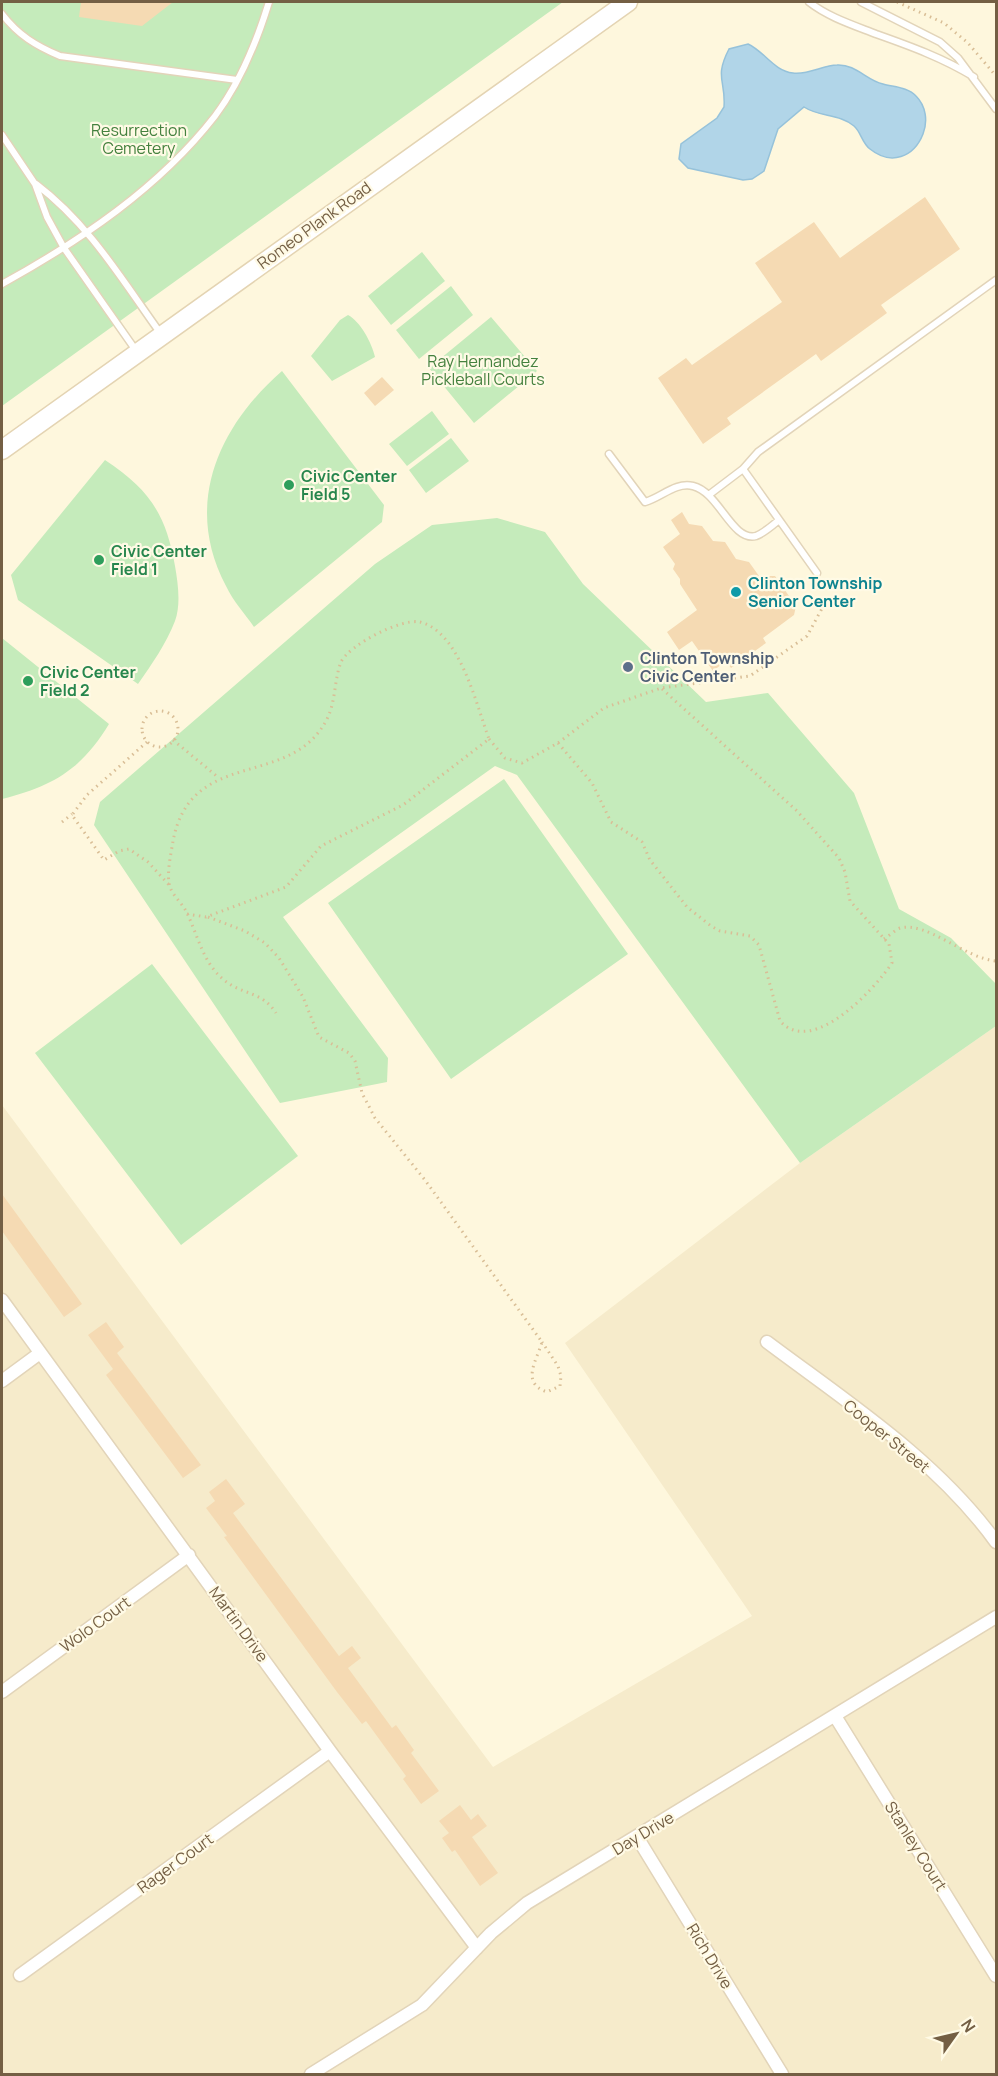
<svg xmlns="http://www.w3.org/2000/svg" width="998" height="2076" viewBox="0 0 998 2076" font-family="Manrope,sans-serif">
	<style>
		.residential { fill: #f6ebcb }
		.green { fill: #c5ebbb }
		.water { fill: #b1d5e8; stroke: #96c2da; stroke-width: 1.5 }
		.building { fill: #f5dab3 }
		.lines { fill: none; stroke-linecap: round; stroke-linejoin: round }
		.lane-casing { stroke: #e2d4b9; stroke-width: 9 }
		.street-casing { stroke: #e2d4b9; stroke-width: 15 }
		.secondary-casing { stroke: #e4d4b3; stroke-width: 21 }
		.path { stroke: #d9be96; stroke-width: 3; stroke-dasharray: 1.5 4.5; stroke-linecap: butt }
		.lane { stroke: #fff; stroke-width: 6 }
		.street { stroke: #fff; stroke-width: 12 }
		.secondary { stroke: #fff; stroke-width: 18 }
		.leisure-dot { fill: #2e9e5b; stroke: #fffae5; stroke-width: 2 }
		.culture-dot { fill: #0f9aa8; stroke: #fffae5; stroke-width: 2 }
		.service-dot { fill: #5c6f8a; stroke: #fffae5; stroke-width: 2 }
		.labels { text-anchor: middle; stroke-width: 4.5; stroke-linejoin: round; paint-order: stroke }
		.park-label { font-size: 16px; fill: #44813e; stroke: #fffae5 }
		.street-label { font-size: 16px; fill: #745f44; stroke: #fffae5 }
		.leisure-label { font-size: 16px; font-weight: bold; fill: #27864d; stroke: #fffae5; text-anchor: start }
		.culture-label { font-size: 16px; font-weight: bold; fill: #0d838f; stroke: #fffae5; text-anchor: start }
		.service-label { font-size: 16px; font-weight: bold; fill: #4e5e75; stroke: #fffae5; text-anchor: start }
	</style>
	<rect width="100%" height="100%" fill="#fef7dd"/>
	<path class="residential" d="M996,1026V2074H2V1105L493,1767L752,1616L565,1343L800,1163Z"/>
	<path class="green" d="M2,2H563L2,406Z
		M422,252L445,281L391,325L368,296Z
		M451,286L473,315L419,359L396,330Z
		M348,315C360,321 372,343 375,357L332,381L311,356L340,320Z
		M491,317L537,371L474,423L429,368Z
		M282,371L384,505L382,522L254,627C245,614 233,601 226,586C183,505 218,427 282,371Z
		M432,411L449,434L407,466L389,444Z
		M451,438L469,461L426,493L409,470Z
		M105,460C149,489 166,514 175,566C178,583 181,605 175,621C166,644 152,664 138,684L18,600L11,575Z
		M497,518L545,532L583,584L706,702L768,693L854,793L899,909L951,938L996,984V1026L800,1163L517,775L495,766L283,917L388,1058L387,1082L280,1103L94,825L100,802L375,564L432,525Z
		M2,638L109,724C81,770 53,786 2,799Z
		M504,779L628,954L451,1079L328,903Z
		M152,964L298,1156L181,1245L35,1053Z"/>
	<path class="water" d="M748,44C765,52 774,71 793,73C809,75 823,65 837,65C856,64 866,80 883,84C893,87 908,87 916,96C926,106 928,121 923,134C914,157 891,166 870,149C862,143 861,132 854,126C840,114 819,117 804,107L778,129L764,171L752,179L743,180L688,168L679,159L681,144L717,118L724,107C726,80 714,78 729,49Z"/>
	<path class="building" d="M81,2H173L142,26L79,17Z
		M925,197L960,249L881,305L887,313L821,361L816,354L727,418L731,424L703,444L658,378L686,358L692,365L782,302L755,263L814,222L840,258Z
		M382,377L394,390L375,406L364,393Z
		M682,512L689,524L702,526L713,541L725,542L736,559L749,562L759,576H775L796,606L794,615L763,638L766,643L731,668L726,661L713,671L692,641L679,650L667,632L697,610L680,584V579L673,569L675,564L663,547L680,534L671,520Z
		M2,1194L82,1304L64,1317L2,1231Z
		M106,1322L124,1347L117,1353L201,1465L183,1478L106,1375L113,1369L88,1335Z
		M226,1479L245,1504L233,1513L339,1656L352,1646L361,1658L348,1668L392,1728L396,1725L414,1750L411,1753L439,1791L421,1804L403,1779L406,1776L366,1721L362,1724L337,1692L224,1537L227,1536L206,1508L215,1501L209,1492Z
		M460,1805L471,1820L478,1814L487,1826L472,1837L498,1873L480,1886L455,1850L452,1852L442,1838L449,1833L439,1821Z"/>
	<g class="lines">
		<g class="lane-casing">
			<path id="lane" d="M809,2C828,17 853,25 876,34C910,46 943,58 974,77
				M861,2L940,42L958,58L996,109
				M2,14C18,35 36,46 60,56L237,80
				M2,135L35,184L47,217L64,248L137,352
				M36,184C90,225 122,280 161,334
				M2,284C80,241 159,188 215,116C240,83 257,41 269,2
				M609,454L645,502C662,497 675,482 693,486C719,492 732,542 756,536C764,533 773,525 779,520
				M743,469L817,573
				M710,494L743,469L758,452L996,280"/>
		</g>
		<g class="street-casing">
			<path id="street" d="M2,1300L330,1751L477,1948
				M767,1342C847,1402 937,1460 996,1542
				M2,1381L40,1353
				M2,1692L189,1555
				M835,1716L996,1976
				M637,1837L782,2074
				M20,1975L330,1751
				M311,2074L422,2005L491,1933L527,1903L996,1617"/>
		</g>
		<g class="secondary-casing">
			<path id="secondary" d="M2,450L628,2"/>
		</g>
		<path class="path" d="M897,2L944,23L968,43L996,76
			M142 729a18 18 0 1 1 36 0a18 18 0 1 1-36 0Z
			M489,739L505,758L522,763L558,743L604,708L661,688L750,676L807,636L825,603
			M173,740L219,778
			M147,742L87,795L72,815L104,860L119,851L129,849L148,862L170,886
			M558,743L592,783L611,822L642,842L650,860L687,907L711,926L720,931L750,936L759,945L780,1021C812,1057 874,990 892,963L889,944L850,901L845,872L839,858L797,811L661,688
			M62,822L72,814
			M187,914L206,917L286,887L321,846L403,805L489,739C476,704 460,632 420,622C401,618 349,645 341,662C334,680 336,701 327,719C291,790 191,746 173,841C171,854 166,875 170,887C173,896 183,904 187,913C198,936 203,963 224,980C242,995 262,991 276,1013
			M208,917L245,931L265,943L279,958L303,997L319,1037L349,1053L355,1061L362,1093L375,1118L425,1180L542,1342C537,1360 520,1383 547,1392L560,1386L561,1376L558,1366L542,1342
			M884,939C889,936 895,930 900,928C927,921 964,958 996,961"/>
		<use href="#lane" class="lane"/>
		<use href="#street" class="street"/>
		<use href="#secondary" class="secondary"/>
	</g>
	<g class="leisure-dot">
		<circle cx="289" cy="485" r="6"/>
		<circle cx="99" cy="560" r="6"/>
		<circle cx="28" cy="681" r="6"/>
	</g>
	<circle class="culture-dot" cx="736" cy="592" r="6"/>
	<circle class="service-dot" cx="628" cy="667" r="6"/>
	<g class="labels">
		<g class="park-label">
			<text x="139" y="136">Resurrection<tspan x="139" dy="18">Cemetery</tspan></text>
			<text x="483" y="367">Ray Hernandez<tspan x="483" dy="18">Pickleball Courts</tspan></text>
		</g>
		<g class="street-label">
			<text transform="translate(314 225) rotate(-36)" y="6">Romeo Plank Road</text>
			<text transform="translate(887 1436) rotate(39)" y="6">Cooper Street</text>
			<text transform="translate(95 1624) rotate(-36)" y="6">Wolo Court</text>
			<text transform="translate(239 1624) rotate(54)" y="6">Martin Drive</text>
			<text transform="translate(643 1833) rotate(-31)" y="6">Day Drive</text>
			<text transform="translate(916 1846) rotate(58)" y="6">Stanley Court</text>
			<text transform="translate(175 1863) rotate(-36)" y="6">Rager Court</text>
			<text transform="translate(710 1956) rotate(59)" y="6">Rich Drive</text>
		</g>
		<g class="leisure-label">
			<text x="301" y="482">Civic Center<tspan x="301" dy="18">Field 5</tspan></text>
			<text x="111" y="557">Civic Center<tspan x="111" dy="18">Field 1</tspan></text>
			<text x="40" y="678">Civic Center<tspan x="40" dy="18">Field 2</tspan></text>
		</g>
		<g class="culture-label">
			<text x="748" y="589">Clinton Township<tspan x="748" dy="18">Senior Center</tspan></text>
		</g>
		<g class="service-label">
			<text x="640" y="664">Clinton Township<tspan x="640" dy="18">Civic Center</tspan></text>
		</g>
	</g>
	<rect width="998" height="2076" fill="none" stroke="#745f44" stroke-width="6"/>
	<g transform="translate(956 2034) rotate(56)" stroke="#fffae5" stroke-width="4.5" paint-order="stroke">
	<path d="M0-4.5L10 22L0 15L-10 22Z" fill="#745f44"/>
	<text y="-9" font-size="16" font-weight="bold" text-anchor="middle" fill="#745f44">N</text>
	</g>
</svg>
